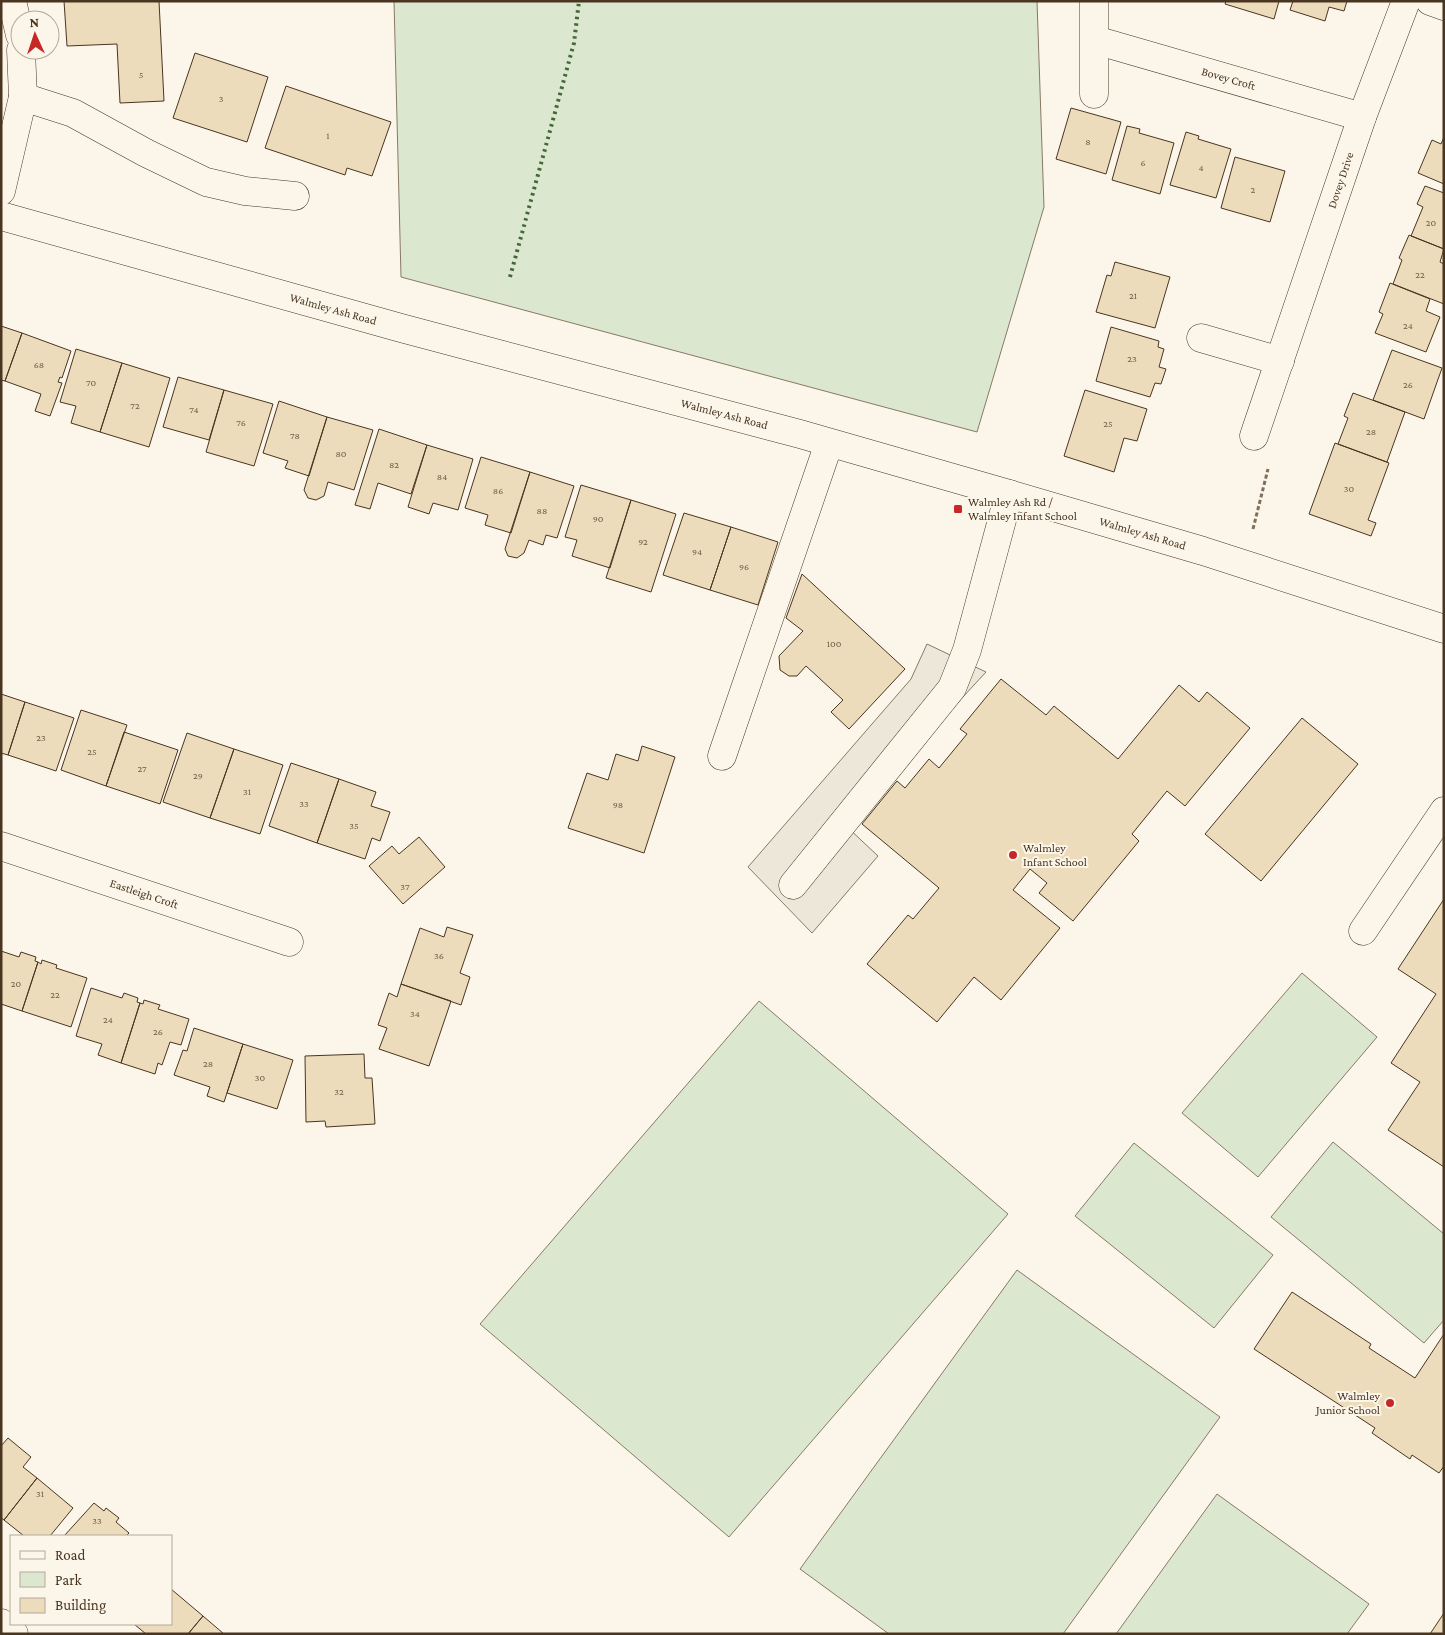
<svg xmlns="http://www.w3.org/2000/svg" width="1445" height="1635" viewBox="0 0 1445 1635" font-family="'Crimson Pro',serif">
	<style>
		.green { fill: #dce7d0; stroke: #887966 }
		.parking { fill: #ede7d9; stroke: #887966 }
		.building { fill: #ecdcbc; stroke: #4a3520 }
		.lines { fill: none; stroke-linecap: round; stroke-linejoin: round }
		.minor-casing { stroke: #4a3520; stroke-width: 29 }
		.path { stroke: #7f6f5c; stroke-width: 3; stroke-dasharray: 4 2.5; stroke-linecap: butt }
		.minor { stroke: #fbf6e9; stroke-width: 28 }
		.hedge { stroke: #436837; stroke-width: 4; stroke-dasharray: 2.5 4; stroke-linecap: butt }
		.poi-dot { fill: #c62828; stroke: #fbf6e9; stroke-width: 2 }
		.labels { text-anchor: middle; stroke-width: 4; stroke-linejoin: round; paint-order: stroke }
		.number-label { font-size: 10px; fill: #725f47 }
		.street-label { font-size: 12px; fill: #4a3520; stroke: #fbf6e9 }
		.poi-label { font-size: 12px; fill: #4a3520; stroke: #fbf6e9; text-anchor: start }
	</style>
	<rect width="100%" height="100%" fill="#fbf6e9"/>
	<path class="green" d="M394,1H1037L1044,207L977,432L401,277Z
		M1302,973L1377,1037L1258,1177L1182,1113Z
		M759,1001L1008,1214L729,1537L480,1324Z
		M1333,1142L1444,1234V1320L1424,1343L1271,1217Z
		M1134,1143L1273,1255L1214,1328L1075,1216Z
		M1017,1270L1220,1417L1063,1634H889L800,1569Z
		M1217,1494L1369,1604L1347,1634H1116Z"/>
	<path class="parking" d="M927,644L986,672L845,825L878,856L812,933L748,867L911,679Z"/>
	<path class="building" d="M64,1H159L164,101L120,103L117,44L67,46Z
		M1226,1H1279L1274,19L1225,4Z
		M1293,1H1347L1344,11L1329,7L1325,21L1290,10Z
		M195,53L268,77L247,142L173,118Z
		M286,86L391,122L372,176L347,168L345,175L265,148Z
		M1071,108L1121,122L1106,174L1056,159Z
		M1127,126L1140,129L1139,133L1174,143L1160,194L1112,180Z
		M1186,132L1199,136L1198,139L1231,149L1216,198L1170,185Z
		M1444,137V184L1418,173L1432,140L1441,144Z
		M1235,157L1285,171L1270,222L1221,208Z
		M1425,186L1444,193V249L1411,236L1423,207L1417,204Z
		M1409,235L1444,249L1440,262L1444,264V304L1393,284L1402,260L1399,258Z
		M1115,262L1170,277L1155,328L1096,312L1107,275L1111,276Z
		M1390,283L1430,299L1426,311L1440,317L1426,352L1375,333L1383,314L1379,312Z
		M1,326L22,333L5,381L1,380Z
		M1111,327L1159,341L1158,347L1164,349L1159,367L1166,369L1161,384L1155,383L1150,397L1096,381Z
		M22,333L71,351L62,378L60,377L58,382L62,383L50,416L35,411L41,394L5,381Z
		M76,349L122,363L100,432L71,423L76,406L60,402Z
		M1392,350L1442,368L1424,419L1373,400Z
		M122,363L170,378L149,447L100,432Z
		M178,377L224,390L209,440L163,427Z
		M224,390L273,404L254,466L206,452Z
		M1085,390L1147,409L1137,441L1124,438L1114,472L1064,456Z
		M1353,393L1405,412L1387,462L1338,444L1348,418L1344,416Z
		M279,401L327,417L309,476L285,468L288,461L263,453Z
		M327,417L373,430L354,490L328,482L324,496L316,500L308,498L304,490Z
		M379,429L427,445L411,494L378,483L370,509L355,505Z
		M1335,443L1389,463L1368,520L1376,523L1371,536L1309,514Z
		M427,445L473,459L458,510L433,503L429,514L408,507Z
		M481,457L530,472L511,533L485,525L488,515L465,508Z
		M530,472L574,486L557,538L546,535L543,545L529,540L524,553L517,558L508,556L505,549Z
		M581,485L631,500L610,568L572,556L577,540L565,537Z
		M631,500L676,514L651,592L606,578Z
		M684,513L731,527L710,590L663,575Z
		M731,527L778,542L758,605L710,590Z
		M802,574L905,669L849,729L831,712L843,700L806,666L797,676H789L780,670L779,656L803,631L786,618Z
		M1001,679L1046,715L1054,706L1118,759L1179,685L1199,702L1207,692L1250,728L1185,806L1167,791L1132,834L1139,841L1073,921L1039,893L1047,883L1030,869L1013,890L1060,928L1001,1000L974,977L937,1022L867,964L908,915L913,919L939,888L862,824L897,781L905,788L929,759L939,768L967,734L960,729Z
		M1,694L25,702L8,755L1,753Z
		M25,702L74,718L56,771L8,755Z
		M81,710L127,725L106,786L61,770Z
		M1302,718L1358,764L1261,881L1205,834Z
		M124,732L178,750L160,804L106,786Z
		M187,733L234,749L210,818L163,802Z
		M642,746L675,757L644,853L568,828L587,773L608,780L616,754L638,761Z
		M234,749L283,765L260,834L210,818Z
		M291,763L339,779L317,843L269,826Z
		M339,779L376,792L371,806L390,812L380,841L372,838L365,859L317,843Z
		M419,837L445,867L403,904L369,866L392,846L399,854Z
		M1444,899V1167L1388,1130L1420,1082L1391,1063L1436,994L1398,969Z
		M447,927L473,935L460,973L470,977L461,1005L401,984L420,928L444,937Z
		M1,951L19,957L21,952L36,957L35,961L38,962L22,1011L1,1004Z
		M42,960L57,965L56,968L87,978L71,1027L22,1011L38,962L41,964Z
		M401,984L451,1001L429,1066L379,1049L387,1028L378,1025L389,993L397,997Z
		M91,988L122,998L124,993L138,998L137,1002L140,1003L121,1063L98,1055L102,1044L76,1036Z
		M144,1000L160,1005L158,1009L189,1019L181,1045L170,1042L162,1065L158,1063L155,1074L121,1063L140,1003L143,1004Z
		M194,1028L243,1044L224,1102L207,1096L210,1087L174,1075L183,1050L187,1051Z
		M243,1044L293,1060L277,1109L227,1093Z
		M364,1054L365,1078H372L375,1124L326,1127L325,1121L306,1122L305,1056Z
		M1292,1292L1371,1344L1369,1348L1415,1378L1444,1334V1466L1439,1473L1412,1455L1410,1459L1372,1433L1375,1428L1254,1349Z
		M8,1438L31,1457L23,1467L37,1478L4,1520L1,1518V1446Z
		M37,1478L73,1508L50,1536H24L4,1520Z
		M94,1503L104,1511L106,1508L119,1518L116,1522L129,1533L126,1536H64Z
		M171,1589L203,1616L188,1634H146L134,1624H171Z
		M1444,1613V1634H1430Z
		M203,1616L224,1634H188Z"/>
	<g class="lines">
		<g class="minor-casing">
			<g id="minor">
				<path d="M12,1L20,35"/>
				<path d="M1430,1L1444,6"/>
				<path id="s1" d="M1095,40L1362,117"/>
				<path d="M1094,94V1"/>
				<path d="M23,97L73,113L146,153L206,182L245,191L295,196"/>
				<path d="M1,191L23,97L21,50"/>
				<path id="s2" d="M1,216L401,328L800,434L1009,494L1203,551L1444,629"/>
				<path d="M1201,338L1280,361"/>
				<path id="s3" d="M1254,436L1362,117L1406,1"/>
				<path d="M722,756L829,443"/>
				<path id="s4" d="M1,846L289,942"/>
				<path d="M793,885L952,688L967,650L1009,494"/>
				<path d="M1363,931L1444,811"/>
				<path d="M1,1623L14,1634"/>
			</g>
		</g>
		<path class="path" d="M1253,529L1268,469"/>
		<use href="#minor" class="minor"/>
		<path class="hedge" d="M510,277L574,43L579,1"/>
	</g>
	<g class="poi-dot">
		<rect x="953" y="504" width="10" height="10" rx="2.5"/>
		<circle cx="1013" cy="855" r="5"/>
		<circle cx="1390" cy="1403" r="5"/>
	</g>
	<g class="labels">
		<g class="number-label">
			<text x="141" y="78">5</text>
			<text x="221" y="102">3</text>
			<text x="328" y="139">1</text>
			<text x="1088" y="145">8</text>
			<text x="1143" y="166">6</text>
			<text x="1201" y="171">4</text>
			<text x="1253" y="193">2</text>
			<text x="1431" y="226">20</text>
			<text x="1420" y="278">22</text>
			<text x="1133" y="299">21</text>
			<text x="1408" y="329">24</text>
			<text x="1132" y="362">23</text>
			<text x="39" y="368">68</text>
			<text x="91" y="386">70</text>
			<text x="1408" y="388">26</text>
			<text x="135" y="409">72</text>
			<text x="194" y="413">74</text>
			<text x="241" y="426">76</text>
			<text x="1108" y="427">25</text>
			<text x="1371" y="435">28</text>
			<text x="295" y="439">78</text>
			<text x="341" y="457">80</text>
			<text x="394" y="468">82</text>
			<text x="442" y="480">84</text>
			<text x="1349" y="492">30</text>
			<text x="498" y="494">86</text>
			<text x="542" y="514">88</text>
			<text x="598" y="522">90</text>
			<text x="643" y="545">92</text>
			<text x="697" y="555">94</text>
			<text x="744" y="570">96</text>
			<text x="834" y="647">100</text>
			<text x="41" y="741">23</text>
			<text x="92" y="755">25</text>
			<text x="142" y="772">27</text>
			<text x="198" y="779">29</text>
			<text x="247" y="795">31</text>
			<text x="304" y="807">33</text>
			<text x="618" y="808">98</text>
			<text x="354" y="829">35</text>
			<text x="405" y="890">37</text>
			<text x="439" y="959">36</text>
			<text x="16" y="987">20</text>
			<text x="55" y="998">22</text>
			<text x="415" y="1017">34</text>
			<text x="108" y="1023">24</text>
			<text x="158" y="1035">26</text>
			<text x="208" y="1067">28</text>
			<text x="260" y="1081">30</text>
			<text x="339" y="1095">32</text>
			<text x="40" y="1497">31</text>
			<text x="97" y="1524">33</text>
		</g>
		<g class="street-label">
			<text dy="4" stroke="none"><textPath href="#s1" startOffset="139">Bovey Croft</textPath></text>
			<text dy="4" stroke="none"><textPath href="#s3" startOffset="270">Dovey Drive</textPath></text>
			<text dy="4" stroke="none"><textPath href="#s2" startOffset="345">Walmley Ash Road</textPath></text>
			<text dy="4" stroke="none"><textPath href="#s2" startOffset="750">Walmley Ash Road</textPath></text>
			<text dy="4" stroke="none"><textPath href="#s2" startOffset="1185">Walmley Ash Road</textPath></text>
			<text dy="4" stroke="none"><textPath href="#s4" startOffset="151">Eastleigh Croft</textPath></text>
		</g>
		<g class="poi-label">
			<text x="968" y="506">Walmley Ash Rd /<tspan x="968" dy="14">Walmley Infant School</tspan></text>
			<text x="1023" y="852">Walmley<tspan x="1023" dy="14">Infant School</tspan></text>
			<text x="1380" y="1400" text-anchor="end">Walmley<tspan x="1380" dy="14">Junior School</tspan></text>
		</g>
	</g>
	<rect width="1445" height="1635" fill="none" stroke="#4a3520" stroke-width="5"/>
	<rect x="10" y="1535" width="162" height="90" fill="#fbf6e9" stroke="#b4a999"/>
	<rect x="20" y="1551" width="25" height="8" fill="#fbf6e9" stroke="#b4a999"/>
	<text x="55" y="1560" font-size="15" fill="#4a3520">Road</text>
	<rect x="20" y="1572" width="25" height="15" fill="#dce7d0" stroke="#b4a999"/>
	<text x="55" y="1585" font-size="15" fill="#4a3520">Park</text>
	<rect x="20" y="1598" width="25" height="15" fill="#ecdcbc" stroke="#b4a999"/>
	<text x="55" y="1610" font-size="15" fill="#4a3520">Building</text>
	<g transform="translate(35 35) rotate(357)"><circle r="24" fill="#fbf6e9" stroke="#b4a999"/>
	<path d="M0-4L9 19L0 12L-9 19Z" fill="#c62828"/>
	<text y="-8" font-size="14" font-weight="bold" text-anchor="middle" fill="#4a3520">N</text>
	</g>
</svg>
